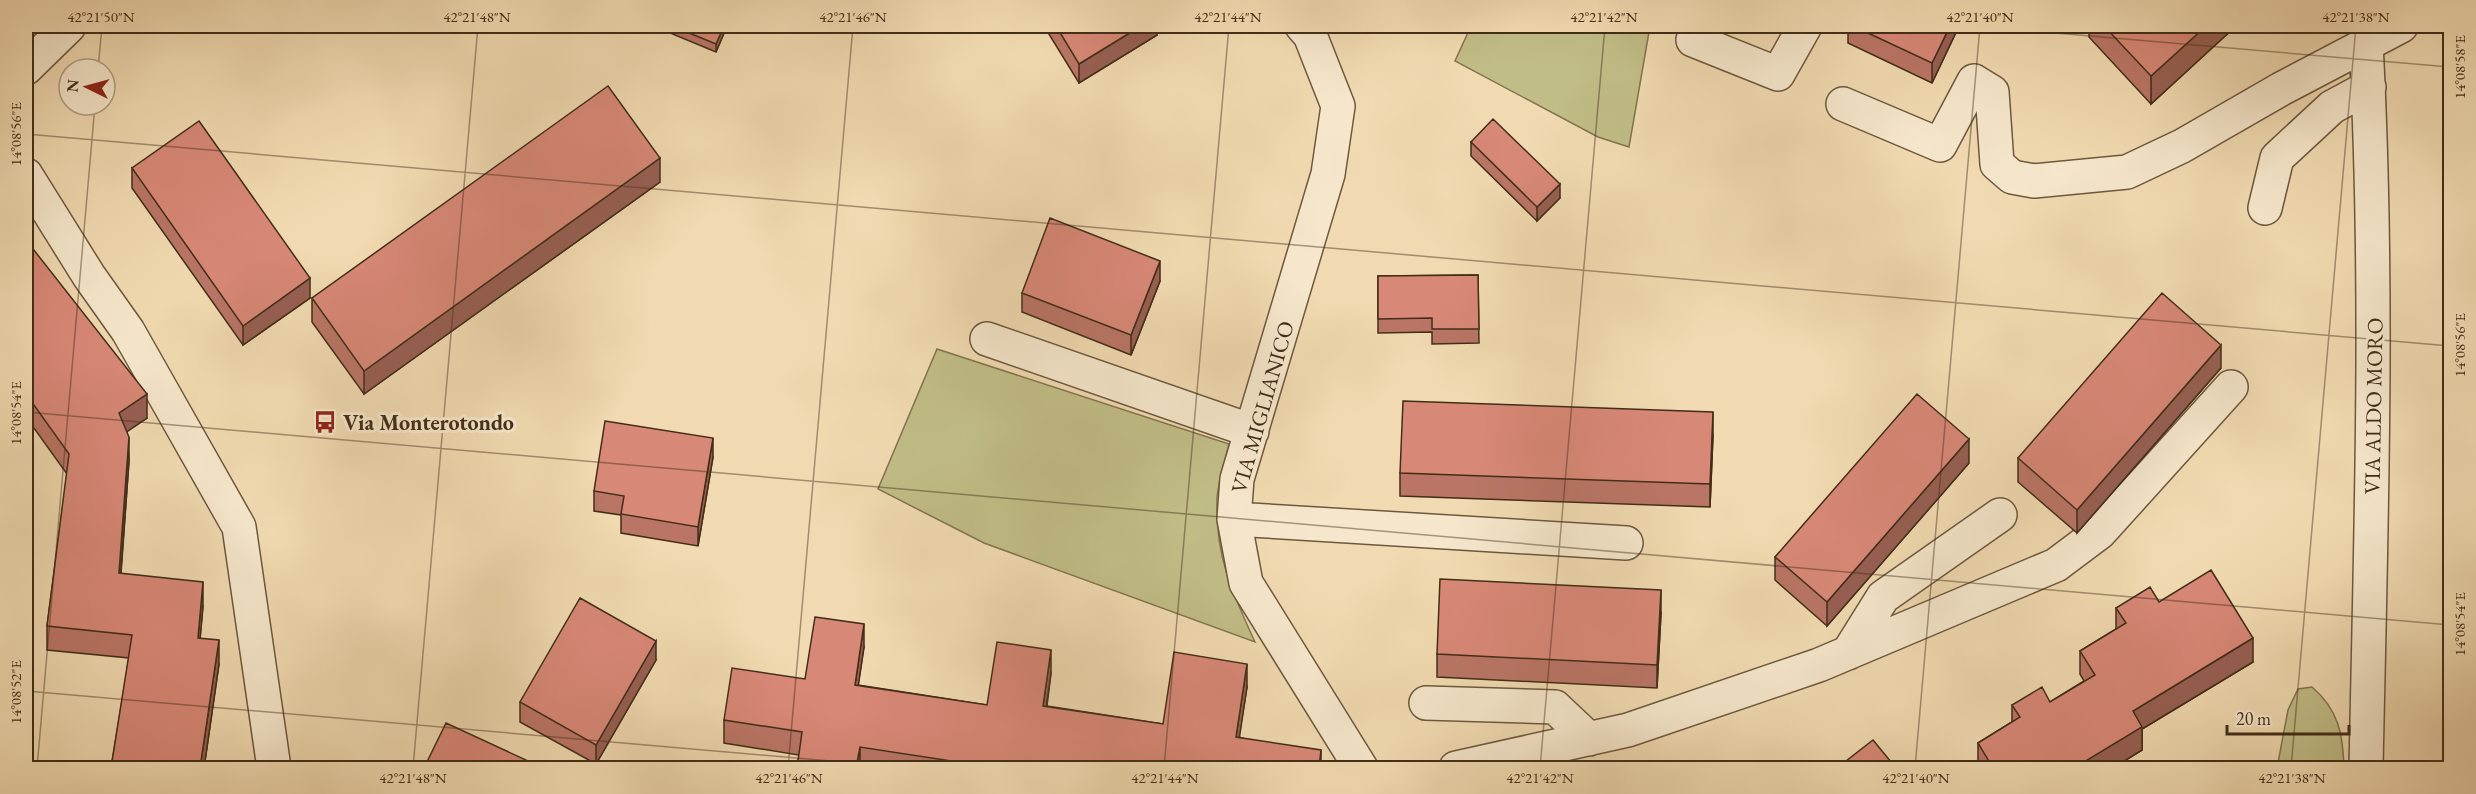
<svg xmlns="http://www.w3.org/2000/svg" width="2476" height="794" viewBox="0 0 2476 794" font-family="'EB Garamond',serif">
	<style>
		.green { fill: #c1bd87; stroke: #817550; stroke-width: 1.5 }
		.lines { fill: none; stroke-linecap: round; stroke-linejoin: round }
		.minor-casing { stroke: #6d583e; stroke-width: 36 }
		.minor { stroke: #f6e7cc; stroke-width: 33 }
		.wall { fill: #ba7566; stroke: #412d18; stroke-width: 1.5 }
		.shaded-wall { fill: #975f53; stroke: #412d18; stroke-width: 1.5 }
		.building { fill: #d88877; stroke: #412d18; stroke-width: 1.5 }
		.ticks { fill: none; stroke: #412d18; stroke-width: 1.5; stroke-opacity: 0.45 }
		.labels { text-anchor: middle; stroke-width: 6; stroke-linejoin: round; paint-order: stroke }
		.street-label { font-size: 22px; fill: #412d18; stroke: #f6e7cc }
		.poi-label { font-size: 22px; font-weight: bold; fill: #412d18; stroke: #f6e7cc; text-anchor: start }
		.neatline { fill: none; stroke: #412d18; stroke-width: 2 }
		.ticks-label { font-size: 15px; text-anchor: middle; fill: #412d18 }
	</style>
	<rect width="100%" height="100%" fill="#f1dab1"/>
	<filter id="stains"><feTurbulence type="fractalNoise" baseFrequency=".00333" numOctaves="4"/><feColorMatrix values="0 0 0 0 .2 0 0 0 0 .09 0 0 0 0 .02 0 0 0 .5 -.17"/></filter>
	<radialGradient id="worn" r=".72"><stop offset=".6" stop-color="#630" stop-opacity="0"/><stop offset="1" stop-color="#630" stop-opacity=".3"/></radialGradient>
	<path class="green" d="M1471,26H1635L1649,32L1629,147L1598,137L1455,61Z
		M937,349L1229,444C1225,462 1218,481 1217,499C1215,556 1232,592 1255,642L984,543L878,489Z
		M2312,687C2339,710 2343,735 2344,768H2277L2288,710L2298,689Z"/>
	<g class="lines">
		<g class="minor-casing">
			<path id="minor" d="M1302,26L1310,35L1338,106L1328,174L1237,479L1234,519L1246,583L1361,768
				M1697,26L1693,40L1778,74L1805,26
				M26,68L69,26
				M1843,104L1940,145L1974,81L1992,92L1997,164L2012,177L2034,181L2127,172L2182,146L2281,89L2401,26
				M26,175L89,276L128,331L239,527L274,768
				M2265,208L2277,158L2332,107L2369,87
				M987,339L1252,431
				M1234,519L1626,543
				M1848,653L1883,597L2000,515
				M1426,703L1555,707L1589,739
				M1456,768L1628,730L1819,665L2056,565L2100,532L2231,387
				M2366,768C2371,527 2379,286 2366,44"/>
		</g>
		<use href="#minor" class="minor"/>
	</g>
	<path class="wall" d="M663,26H727L716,52L663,30Z
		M1044,26H1157V35L1079,83Z
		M1848,26H1959L1932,83L1848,43Z
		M2089,26H2236L2151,104L2089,37Z
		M1471,142L1560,198L1537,221L1471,156Z
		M132,168L310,298L243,345L132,188Z
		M660,182L364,394L312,322V298Z
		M26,240L147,418L127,431L129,461L121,574L203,606L200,639L219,664L204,768H111L129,658L47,650V626L67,474L26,417Z
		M1478,275L1479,343L1432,344V332L1378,333V276Z
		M1160,281L1131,355L1022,312V293Z
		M2221,368L2077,533L2018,482V458Z
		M1713,435L1710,507L1400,496V473Z
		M713,457L698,546L621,533V515L594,511V491Z
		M1969,463L1827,626L1775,580V557Z
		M2159,602L2253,662L2142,729V750L2113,768H1979L1978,766V743L2012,722V705L2050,702L2084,681L2080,674V651L2116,629V608Z
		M1661,613L1657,688L1437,677V654Z
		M864,647L858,685L987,705L1051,673L1047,706L1163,724L1247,687L1239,737L1321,768H797L799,755L724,743V720L805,679Z
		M656,660L596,764L520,722V702Z"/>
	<path class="shaded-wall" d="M724,26H727L716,52V44Z
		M1141,26H1157V35L1079,83V64Z
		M1950,26H1959L1932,83V63Z
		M2206,26H2236L2151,104V76Z
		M660,158V182L364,394V371Z
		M1560,184V198L1537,221V207Z
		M1160,261V281L1131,355V335Z
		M310,278V298L243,345V326Z
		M2221,345V368L2077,533V510Z
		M147,394V418L119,437V413Z
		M1713,412V435L1710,507V484Z
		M129,437V461L119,597V573Z
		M713,438V457L698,546V527Z
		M1969,439V463L1827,626V602Z
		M203,582V606L198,662V638Z
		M1661,590V613L1657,688V665Z
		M864,624V647L855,708V685Z
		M2253,638V662L2142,729V750L2113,768H2074L2133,711Z
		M219,640V664L204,768H200Z
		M656,641V660L596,764V745Z
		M1051,650V673L1043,729V706Z
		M1247,664V687L1236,760V737Z
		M860,747V768H856Z
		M1321,750V768H1319Z"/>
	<path class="building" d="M672,26H724L716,44Z
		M1056,26H1141L1079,64Z
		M1853,26H1950L1932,63Z
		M2104,26H2206L2151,76Z
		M608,86L660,158L364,371L312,298Z
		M1493,119L1560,184L1537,207L1471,142Z
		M199,121L310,278L243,326L132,168Z
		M1050,218L1160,261L1131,335L1022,293Z
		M26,240L147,394L119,413L129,437L119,573L203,582L198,638L219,640L200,768H111L132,635L47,626L69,454L26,394Z
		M1478,275L1479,329H1432V318L1378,319V276Z
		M2162,293L2221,345L2077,510L2018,458Z
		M1917,394L1969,439L1827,602L1775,557Z
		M1403,401L1713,412L1710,484L1400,473Z
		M605,421L713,438L698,527L621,514L624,496L594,491Z
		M2211,570L2253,638L2133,711L2142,727L2074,768H1993L1978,743L2020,717L2012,705L2042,687L2050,702L2095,675L2080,651L2126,623L2116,608L2150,587L2159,602Z
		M1440,579L1661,590L1657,665L1437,654Z
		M580,598L656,641L596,745L520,702Z
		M815,617L864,624L855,685L987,705L997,642L1051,650L1043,706L1163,724L1174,652L1247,664L1236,737L1321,750L1319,768H984V766L860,747L856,768H797L802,732L724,720L732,668L805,679Z
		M446,723L541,767L540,768H424Z
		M1873,740L1896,768H1837Z
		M1812,765L1815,768H1807Z"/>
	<path class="ticks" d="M1973,26L2450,67M98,69L102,26M26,134L2450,346M26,412L2450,625M26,691L911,768M37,768L95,105M413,768L478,26M788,768L853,26M1164,768L1229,26M1540,768L1605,26M1915,768L1980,26M2291,768L2356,26"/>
	<defs>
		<g id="bus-bare" transform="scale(1.8)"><path d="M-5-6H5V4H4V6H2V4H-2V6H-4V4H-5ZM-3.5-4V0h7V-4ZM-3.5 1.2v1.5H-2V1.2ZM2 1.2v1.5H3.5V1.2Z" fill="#8f2418" stroke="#f6e7cc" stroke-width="2.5" paint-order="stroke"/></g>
	</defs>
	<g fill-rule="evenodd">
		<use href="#bus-bare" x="325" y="422"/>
	</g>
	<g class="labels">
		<g class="street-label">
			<text transform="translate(2373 406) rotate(-89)" y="8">VIA ALDO MORO</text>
			<text transform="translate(1262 407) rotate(-74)" y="8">VIA MIGLIANICO</text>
		</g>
		<g class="poi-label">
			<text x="343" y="430">Via Monterotondo</text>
		</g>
	</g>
	<rect width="2476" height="794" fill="none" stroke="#f1dab1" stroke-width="66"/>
	<g transform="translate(87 87) rotate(275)"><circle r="28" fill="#f6e7cc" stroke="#ae9d84" stroke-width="1.5"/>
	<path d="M0-4.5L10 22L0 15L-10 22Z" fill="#8f2418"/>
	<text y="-9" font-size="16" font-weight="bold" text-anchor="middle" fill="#412d18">N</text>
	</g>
	<path d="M2227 725v9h122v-9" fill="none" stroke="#412d18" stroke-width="3"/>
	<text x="2236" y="725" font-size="18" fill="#412d18" stroke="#f6e7cc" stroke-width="4.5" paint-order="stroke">20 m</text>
	<rect x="33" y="33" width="2410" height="728" class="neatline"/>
	<g class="ticks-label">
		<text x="101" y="22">42°21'50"N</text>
		<text x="477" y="22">42°21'48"N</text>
		<text x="853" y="22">42°21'46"N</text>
		<text x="1228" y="22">42°21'44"N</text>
		<text x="1604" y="22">42°21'42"N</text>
		<text x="1980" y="22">42°21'40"N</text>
		<text x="2356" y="22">42°21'38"N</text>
		<text transform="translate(2460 67) rotate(-90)" y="5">14°08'58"E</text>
		<text transform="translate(16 134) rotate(-90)" y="5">14°08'56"E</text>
		<text transform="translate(2460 345) rotate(-90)" y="5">14°08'56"E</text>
		<text transform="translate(16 413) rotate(-90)" y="5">14°08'54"E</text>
		<text transform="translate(2460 624) rotate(-90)" y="5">14°08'54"E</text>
		<text transform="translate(16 692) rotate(-90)" y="5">14°08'52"E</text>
		<text x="413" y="783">42°21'48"N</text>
		<text x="789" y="783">42°21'46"N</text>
		<text x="1165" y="783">42°21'44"N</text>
		<text x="1540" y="783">42°21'42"N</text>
		<text x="1916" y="783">42°21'40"N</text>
		<text x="2292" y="783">42°21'38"N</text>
	</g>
	<rect width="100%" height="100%" filter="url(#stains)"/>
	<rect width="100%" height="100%" fill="url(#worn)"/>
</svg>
